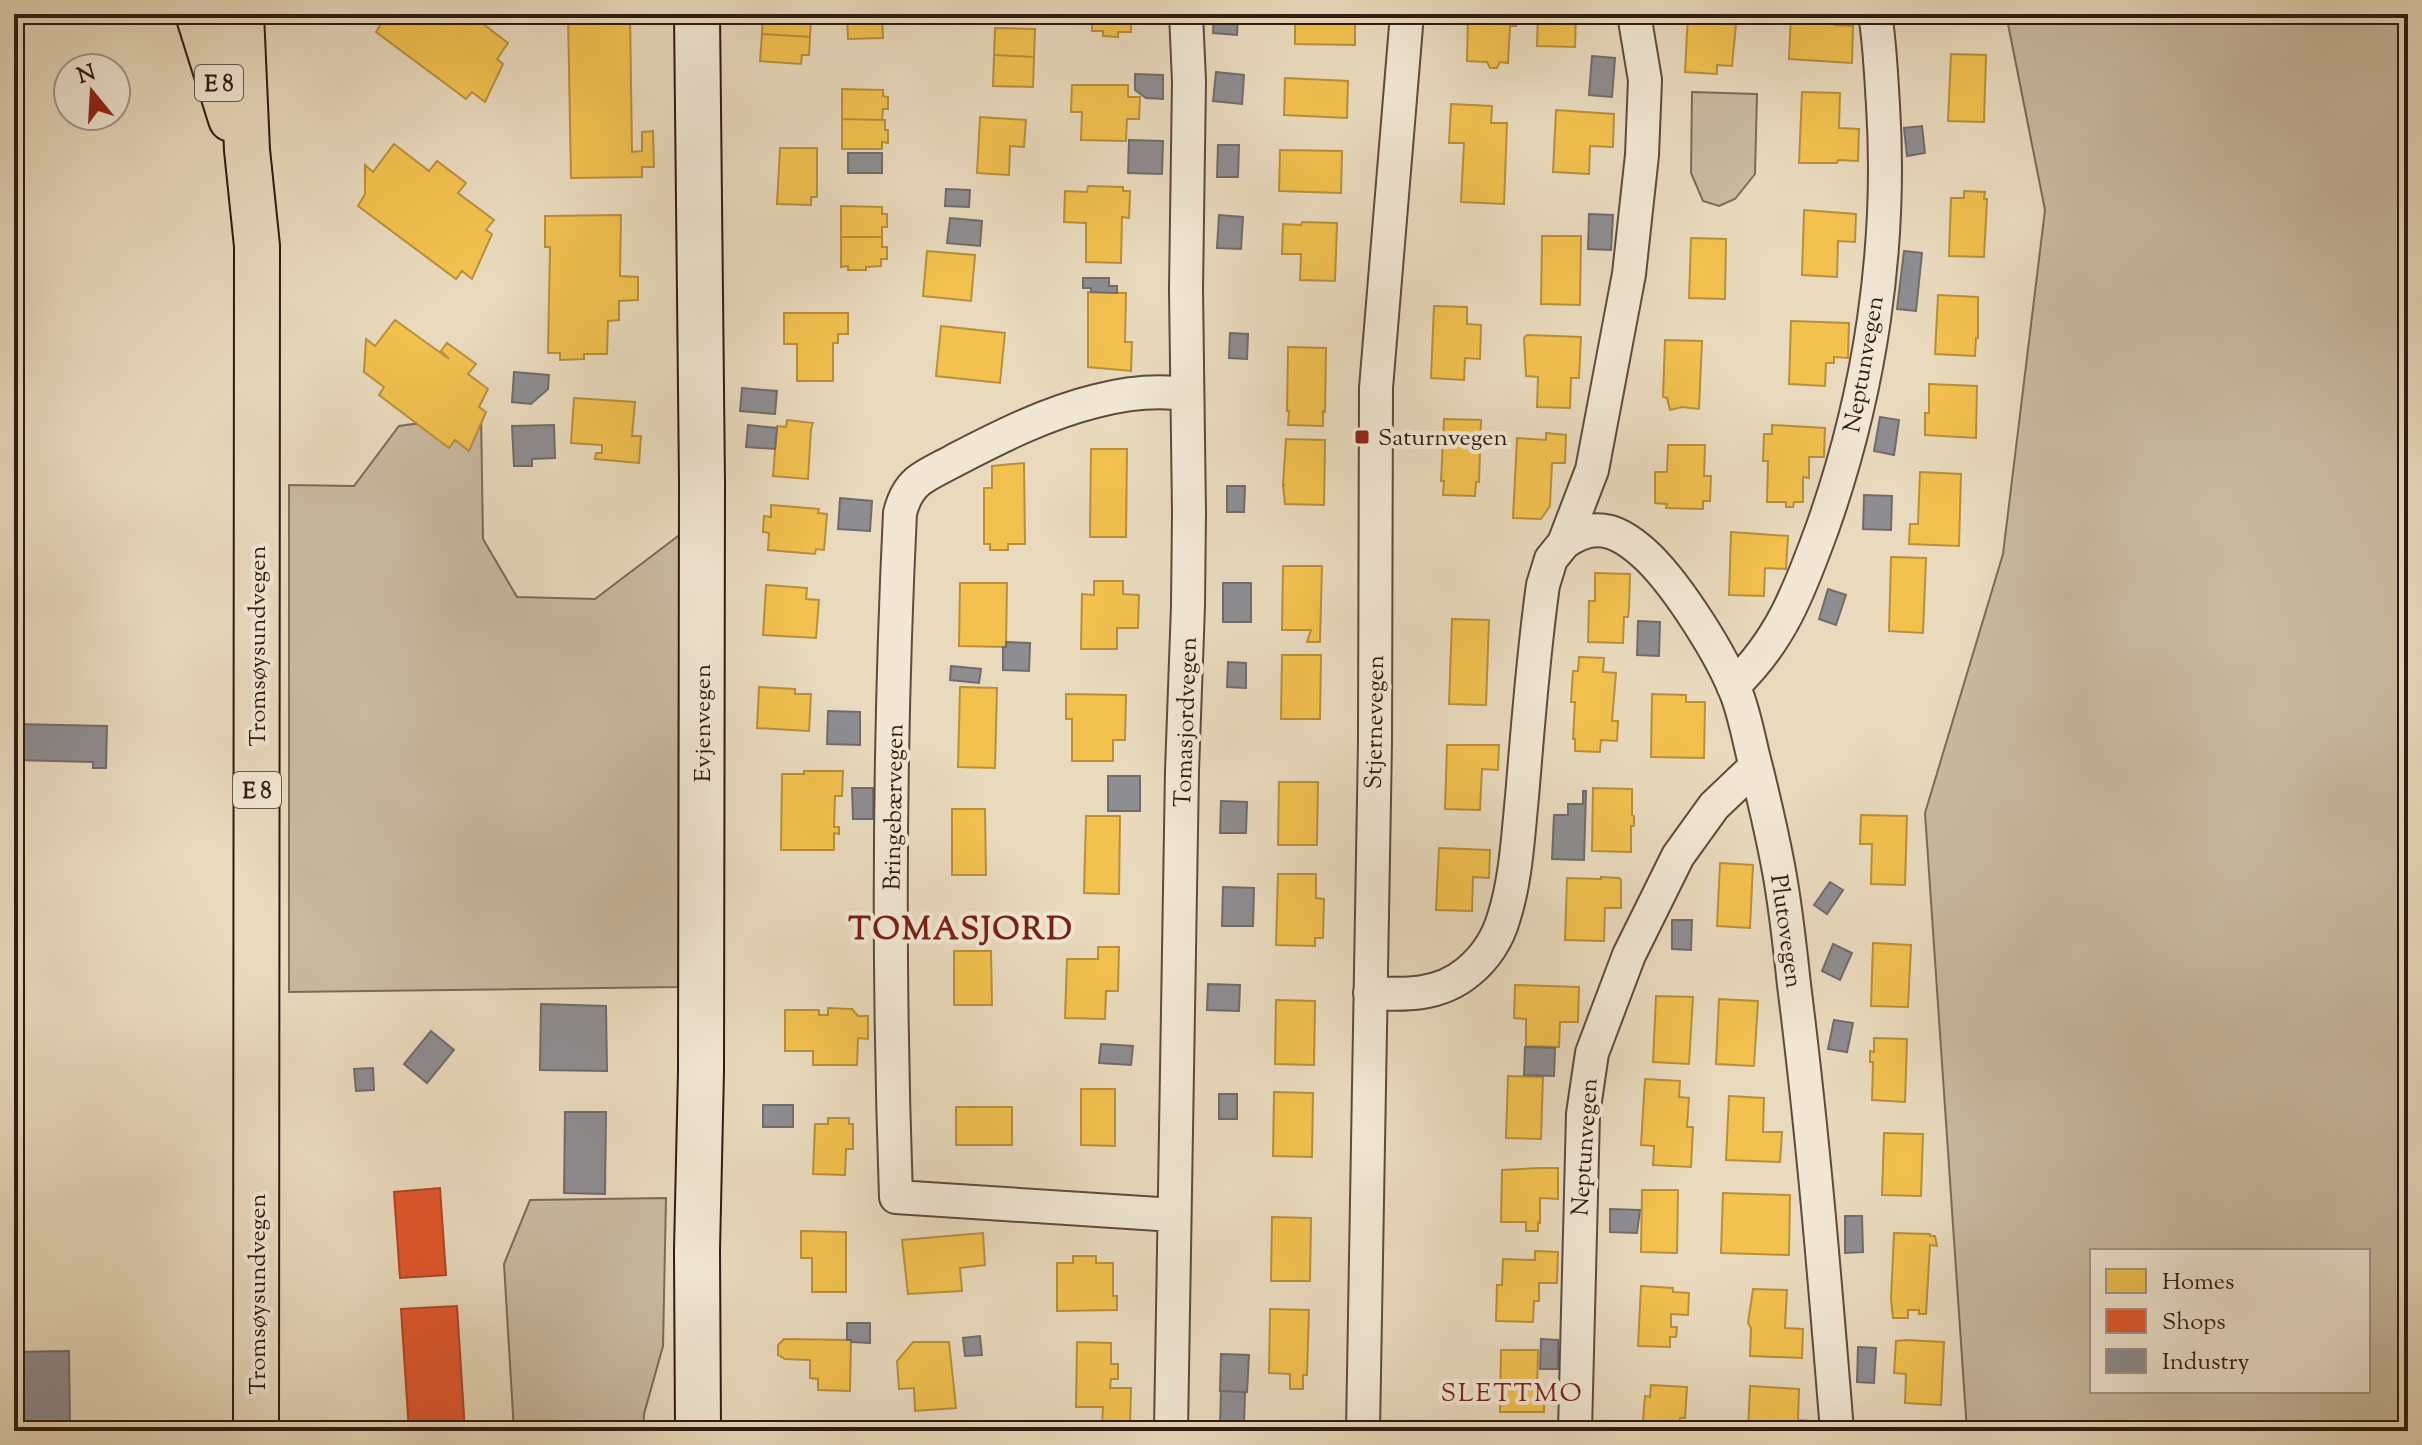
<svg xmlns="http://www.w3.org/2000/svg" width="2422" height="1445" viewBox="0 0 2422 1445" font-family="'Sorts Mill Goudy',serif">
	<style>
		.green { fill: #c9baa0; stroke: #7c6a59; stroke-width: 2; fill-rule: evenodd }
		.homes { fill: #f2c14e; stroke: #b88f3c; stroke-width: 2 }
		.shops { fill: #e4572e; stroke: #ae4526; stroke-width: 2 }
		.industry { fill: #8d8d92; stroke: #716b6c; stroke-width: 2 }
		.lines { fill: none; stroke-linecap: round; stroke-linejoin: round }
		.street-casing { stroke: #5e4b3d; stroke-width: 36 }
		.secondary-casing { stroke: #2f1b12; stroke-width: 48 }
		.highway-casing { stroke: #2f1b12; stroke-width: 48 }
		.street { stroke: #f1e7d4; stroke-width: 32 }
		.secondary { stroke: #f1e7d4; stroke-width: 44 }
		.highway { stroke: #e9dabd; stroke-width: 44 }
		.poi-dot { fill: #8f2418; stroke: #f1e7d4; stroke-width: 3 }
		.labels { text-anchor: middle; stroke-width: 8; stroke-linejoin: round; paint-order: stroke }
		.shield { fill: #f1e7d4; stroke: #69584c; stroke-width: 2 }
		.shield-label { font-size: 22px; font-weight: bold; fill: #2f1b12 }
		.street-label { font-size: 24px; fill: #2f1b12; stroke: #f1e7d4 }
		.poi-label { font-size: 24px; fill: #2f1b12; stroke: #f1e7d4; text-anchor: start }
		.neighbourhood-label { font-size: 26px; letter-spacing: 2px; fill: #7a1f14; stroke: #f1e7d4 }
		.district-label { font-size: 32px; font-weight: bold; letter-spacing: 2px; fill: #7a1f14; stroke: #f1e7d4 }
	</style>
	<rect width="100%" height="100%" fill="#e9dabd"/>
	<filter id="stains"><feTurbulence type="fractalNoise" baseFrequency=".0025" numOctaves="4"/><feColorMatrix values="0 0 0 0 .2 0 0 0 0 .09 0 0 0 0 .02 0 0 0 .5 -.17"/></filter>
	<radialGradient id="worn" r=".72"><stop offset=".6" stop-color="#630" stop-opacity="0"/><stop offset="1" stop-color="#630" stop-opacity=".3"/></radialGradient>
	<path class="green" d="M2006,14H2408V1431H1967L1925,813L2003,554L2045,210ZM2092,1251H2368V1391H2092Z
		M1692,92L1757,94L1755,174L1735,199L1719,206L1703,201L1691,173Z
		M481,415L483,539L517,597L595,599L682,533L678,987L289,992V485L354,486L399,426Z
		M666,1198L663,1346L644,1414L643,1431H514L504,1264L530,1200Z"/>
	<path class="homes" d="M368,14H470L508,43L497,59L503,64L485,102L472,92L466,99L376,32L381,24Z
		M568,14H630L632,152L642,151V132L653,131L654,167H642V177L571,178Z
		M763,14H805V19H811L810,37L762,34Z
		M856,14H897V15L882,16L883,38L848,39L847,15Z
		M1092,14H1143V19L1131,18V32H1118V37L1103,36V31H1092Z
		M1295,14H1355V45L1295,44Z
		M1468,14H1510V17L1516,18V26H1510L1508,63L1500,62L1497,68H1490L1487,62L1467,61Z
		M1538,14H1576L1575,47L1537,46Z
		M1688,14H1737L1732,66L1717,65V74L1685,72Z
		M1791,14H1836L1835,25L1853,26L1852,63L1789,59Z
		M995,28L1035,29L1034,57L994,55Z
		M762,34L810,37L809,55H802L801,64L760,61Z
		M1951,54L1986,55L1984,122L1948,121Z
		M994,55L1034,57L1033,87L993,86Z
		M1285,78L1348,81L1347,118L1284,115Z
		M1072,85H1128V97H1140L1139,119H1127L1126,141L1081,140L1082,112H1071Z
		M842,89L883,90V96L888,97V109H883L882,120L842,119Z
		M1802,92L1840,93L1839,128L1859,129L1858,161L1838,160L1837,163H1799Z
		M1451,104L1492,106L1491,123H1507L1504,204L1461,202L1464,143H1449Z
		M1556,110L1614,114L1613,147L1590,146L1589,174L1553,172Z
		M980,117L1026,120L1024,147L1010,146L1009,175L977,173Z
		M842,119L885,120V130H888V143L882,142V149H842Z
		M394,144L429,171L437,161L466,183L458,193L494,220L486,230L492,234L472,279L462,271L456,279L358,206L365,194V165L373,172Z
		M780,148H817V197H811V205L777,204Z
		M1280,150L1342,151L1341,193L1279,191Z
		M1088,186L1123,187V191H1130L1129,218L1122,217L1121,263L1086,262V223L1064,222L1065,191L1087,192Z
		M1964,191L1985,192L1984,199H1987L1984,257L1949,256L1951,198H1964Z
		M841,206L882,207V214H887V227H882V237H841Z
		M1804,210L1856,214L1855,242L1838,241L1837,277L1802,275Z
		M621,215L620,276L638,277V300L619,301V320L608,321L607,354H584V359L560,360V353H548L550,247H545V216Z
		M1302,222L1337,223L1335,281L1300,280L1301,254H1282L1283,224L1301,225Z
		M1542,236H1581L1580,305L1541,304Z
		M841,237H882V247H887V259H881V266L866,267V270H848V266L841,267Z
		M1691,238L1726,239L1725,299L1689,298Z
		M927,251L975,255L971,301L923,296Z
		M1088,292L1126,293L1125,342H1132L1131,371L1088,367Z
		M1938,295L1978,297V338H1976L1975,356L1935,354Z
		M1434,306L1467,307V324L1481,325L1480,359L1465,358L1464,380L1431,378Z
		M784,313H848V334H838V343H833V381H797V344H784Z
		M395,320L449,359L441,351L447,343L476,364L468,374L488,389L479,407L486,412L469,451L455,440L449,448L379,395L384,387L364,372L366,339L375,346Z
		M1791,321L1849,323L1848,358L1834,357V363H1826L1825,386L1789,384Z
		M941,326L1005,333L1000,383L936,376Z
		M1527,335L1581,337L1579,378H1571L1570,408L1537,407L1538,377L1526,376L1524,338Z
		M1665,340L1702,341L1699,409L1682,407L1670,410L1667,398L1663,397Z
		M1288,347L1326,348L1325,412L1323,411V426L1288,425L1289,411H1287Z
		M1929,384L1977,386L1976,438L1925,435V413H1929Z
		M574,398L635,402L632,436H641L639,463L595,459L596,453H602V445L571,443Z
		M1444,419L1481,420L1479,482H1476L1475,496L1443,495L1444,481H1441Z
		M787,420L813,423L811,429L808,479L773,476L777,426L786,427Z
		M1772,425L1825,428L1824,457H1809V478L1803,477V502H1794L1793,507H1786V502H1767L1768,461H1763L1764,434H1772Z
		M1546,433L1566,435L1565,463H1552L1550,506L1541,519L1513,518L1517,438L1546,440Z
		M1286,439L1325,440L1324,505L1285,504L1283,486L1285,485H1283Z
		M1668,445H1705L1704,476H1711L1710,501H1703V509L1666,508L1667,504L1655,503V472H1667Z
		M1091,449H1127L1126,537H1090Z
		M1024,463L1025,544H1008V550H990V544H984V488H992V466Z
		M1920,472L1961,474L1959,546L1909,544L1910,524H1918Z
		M771,505L819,509L818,513L827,514L824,550L816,549L815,554L768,550L769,533L763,532L764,516L771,517Z
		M1731,532L1788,536L1786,569L1765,568L1764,596L1729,595Z
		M1891,557L1926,558L1923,633L1889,631Z
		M1283,566H1322L1320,642H1307L1311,630H1282Z
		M1595,573L1630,574L1629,608L1628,617H1624L1623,643L1588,642L1589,601H1595Z
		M1094,581H1123V594L1139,595L1138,628H1117V649H1081L1082,594L1094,595Z
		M960,583H1007L1006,647L959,646Z
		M766,585L807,588L806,599L819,600L816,638L763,635Z
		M1452,619L1489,620L1486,705L1449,704Z
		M1282,655H1321L1320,719H1281Z
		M1579,657L1604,658L1603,672L1616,673L1612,721H1618L1617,741L1601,740L1600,752L1575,751V739H1573L1575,702H1571L1573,671H1578Z
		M759,687L795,689V694H811L809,731L757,728Z
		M960,687L997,688L995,768L958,767Z
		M1066,694L1126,695L1125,740H1113V761H1072V719H1066Z
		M1652,694L1686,695V702H1705L1704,758L1651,757Z
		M1447,745H1499L1498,770L1482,769L1480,810L1445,809Z
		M804,771H843L842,796H835L834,827H839V834L834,833V850H781L782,774H804Z
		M1279,782H1318L1317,845H1278Z
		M1593,788L1632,789V815L1634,816V826H1631V852L1592,851Z
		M952,809H985L986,875H952Z
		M1861,815L1907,816L1905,885L1871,884L1872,844H1860Z
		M1086,816H1120L1119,894L1084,893Z
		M1439,848L1490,850L1489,878L1473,877L1472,911L1436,910Z
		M1720,863L1753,865L1750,928L1717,926Z
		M1278,874H1316V898L1324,899L1323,938H1315V946L1276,945Z
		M1601,877L1619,878L1621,880V908H1605L1604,941L1565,940L1567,878L1601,879Z
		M1873,943L1911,945L1908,1007L1871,1006Z
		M1098,947H1119L1118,991H1106L1105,1019L1065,1018L1067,959H1098Z
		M954,951H991L992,1005H954Z
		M1515,985L1579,987L1578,1022H1560L1559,1047L1526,1046V1019L1514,1018Z
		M1656,996L1693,997L1689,1064L1653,1062Z
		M1719,999L1758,1001L1754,1066L1716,1064Z
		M1276,1000L1315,1001L1314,1065L1275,1064Z
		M828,1008L852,1009L858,1016H868V1039L858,1038L857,1065H813V1051H785V1010H819V1015H828Z
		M1874,1038L1907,1039L1905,1102L1872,1100L1873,1062H1870V1051L1874,1052Z
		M1508,1076L1543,1077L1541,1139L1506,1138Z
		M1645,1079L1680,1081L1679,1097L1689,1098L1687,1127H1693L1691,1167L1653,1165L1654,1146L1641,1145Z
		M1081,1089H1115V1146L1081,1145Z
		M1274,1092L1313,1093L1312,1157L1273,1156Z
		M1729,1096L1764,1098L1763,1132H1782L1780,1162L1726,1160Z
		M956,1107H1012V1145H956Z
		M828,1118H849V1124H853V1149H846L845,1175L813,1174L815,1124H828Z
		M1884,1133L1923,1134L1921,1196L1882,1195Z
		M1538,1168H1558V1199L1540,1198V1223L1538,1222V1231H1526V1222H1501L1502,1170Z
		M1642,1190H1678L1677,1253L1641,1252Z
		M1723,1193L1790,1195L1789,1255L1721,1253Z
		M1272,1217L1311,1218L1310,1281H1271Z
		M801,1231L846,1232V1292H812V1258H801Z
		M983,1233L985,1265L960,1268L962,1291L908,1294L902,1240Z
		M1894,1233L1930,1234V1236H1935L1937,1246L1930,1245L1926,1314H1919V1310H1908V1318H1893L1891,1299Z
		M1535,1251L1558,1252L1557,1283H1539V1301H1534L1533,1322L1496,1321L1497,1285H1502L1503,1259L1535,1260Z
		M1073,1256H1096V1263H1113V1296H1117V1310L1057,1311V1263H1073Z
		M1641,1286L1673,1288V1292L1689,1293L1688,1315L1671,1314V1327H1677L1676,1337H1670V1347L1638,1346Z
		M1753,1289L1787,1290L1785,1328L1803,1329L1802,1358L1750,1356L1751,1328L1748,1323Z
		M1270,1309L1309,1310L1307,1375H1303V1389H1290V1374L1269,1373Z
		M784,1339L851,1340L850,1391L818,1390V1379L810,1378V1360L785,1359L778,1355V1345Z
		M1906,1340L1944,1342L1941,1405L1905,1403L1906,1374L1894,1373L1896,1341Z
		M913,1342H949L956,1408L915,1411L914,1388L899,1389L897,1361Z
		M1077,1342L1111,1343V1364H1118V1379H1111L1110,1388H1131L1130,1426H1102L1103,1407H1076Z
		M1501,1350H1538L1537,1392H1544V1412H1500Z
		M1651,1385L1687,1387L1685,1418H1680L1679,1431H1642L1645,1396L1650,1397Z
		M1750,1386L1799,1389L1798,1420L1810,1421V1431H1748Z"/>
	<path class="shops" d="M440,1188L446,1275L400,1278L394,1192Z
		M457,1306L465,1431H409L401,1309Z"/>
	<path class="industry" d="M1214,14H1238L1237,35L1213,33Z
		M1592,56L1615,58L1612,97L1589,95Z
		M1216,72L1244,75L1242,104L1213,101Z
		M1135,74L1163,75V99L1146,98L1135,90Z
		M1922,126L1925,153L1907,156L1904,128Z
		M1129,140L1163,141L1162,174L1128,173Z
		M1218,145H1239L1238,177H1217Z
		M848,153H882V173H848Z
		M946,189L970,190L969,207L945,206Z
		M1589,214L1613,215L1611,250L1588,249Z
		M1219,215L1243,217L1241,249L1217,248Z
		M950,218L982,221L980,246L947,243Z
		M1904,251L1922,253L1916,311L1897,309Z
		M1083,278H1109V286H1117V293L1091,292V288H1083Z
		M1230,333L1248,334L1247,359L1229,358Z
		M514,372L549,375L548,389L531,404L512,402Z
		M742,388L777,391L775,414L740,411Z
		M1880,417L1899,420L1894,455L1874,451Z
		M554,425L555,458L532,459V466H514L512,426Z
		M748,425L777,428L775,449L746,447Z
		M1227,486H1245L1244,512H1227Z
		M1864,495L1892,496L1891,530L1863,529Z
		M840,498L872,501L870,531L838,529Z
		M1223,583H1251V622H1223Z
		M1828,589L1846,595L1836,625L1819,619Z
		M1638,621L1660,622L1659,656L1637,655Z
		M1006,642L1030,643L1029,671L1003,670V647H1006Z
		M1228,662L1246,663V688L1227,687Z
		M951,666L981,669L979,683L950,680Z
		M828,711L860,712V745L827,744Z
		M14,724L107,726L106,768H93V762L14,760Z
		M1108,776H1140V811H1108Z
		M852,788H873V819H853Z
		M1583,791H1586L1584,860L1552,859L1554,815H1568V804H1583Z
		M1221,801L1247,802L1246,833H1220Z
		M1830,882L1843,890L1827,914L1814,905Z
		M1223,887L1254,888L1253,926H1222Z
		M1672,920H1692L1691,950L1672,949Z
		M1833,944L1852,953L1840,980L1822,971Z
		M1208,984L1240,985L1239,1011L1207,1010Z
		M541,1004L606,1006L607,1071L540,1070Z
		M1834,1020L1853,1023L1847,1052L1828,1049Z
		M431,1031L454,1050L427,1083L404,1064Z
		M1101,1044L1133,1046L1131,1065L1099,1063Z
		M1525,1047L1555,1048L1554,1076L1524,1075Z
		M373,1068L374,1090L356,1091L354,1069Z
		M1219,1094H1237V1119H1219Z
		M763,1105H793V1127H763Z
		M565,1112H606L605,1194L564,1193Z
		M1610,1209L1640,1210L1637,1233L1610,1232Z
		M1845,1216H1862L1863,1252L1845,1253Z
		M847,1323H870V1343L851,1342V1340H847Z
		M980,1336L982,1355L965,1356L963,1338Z
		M1541,1339L1558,1340V1369H1540Z
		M1858,1347L1876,1348L1874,1383L1857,1382Z
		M69,1351L70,1431H14V1352Z
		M1221,1354L1249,1355L1247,1392L1220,1391Z
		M1221,1391L1245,1392L1244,1428H1220Z"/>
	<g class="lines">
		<g class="street-casing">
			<path id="street" d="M1564,543C1597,518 1623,533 1649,558C1679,588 1722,655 1737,695C1746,719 1750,746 1757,771C1765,804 1773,838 1779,871C1786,909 1790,947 1794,985C1813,1134 1825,1282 1837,1431
				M1733,686C1781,641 1800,589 1822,529C1870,394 1892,248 1883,105C1881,75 1880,44 1875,14
				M1370,993C1405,995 1439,996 1468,972C1485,958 1498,938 1504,917C1516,879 1518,836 1522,797C1528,726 1533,655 1543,585L1551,559L1564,543L1592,470L1629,274L1642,155L1645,80L1634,14
				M1174,1215L896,1197C888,969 889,741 900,513C903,501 908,490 917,482C928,473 943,467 955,460C999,437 1047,413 1096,401C1126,393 1157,390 1187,394
				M1171,1431L1182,771L1188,606L1189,513L1186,289L1189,81L1186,14
				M1363,1431L1375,742L1376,388L1407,14
				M1575,1431L1583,1114L1592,1053L1629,955L1678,856L1714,806L1755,767"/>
		</g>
		<g class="secondary-casing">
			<path id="secondary" d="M697,14L702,482L701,1071L697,1250L698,1431"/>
		</g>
		<g class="highway-casing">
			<path id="highway" d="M198,14L231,119
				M241,14L247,150L257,246L256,1431"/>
		</g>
		<use href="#street" class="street"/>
		<use href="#secondary" class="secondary"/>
		<use href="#highway" class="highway"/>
	</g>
	<rect class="poi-dot" x="1354" y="429" width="16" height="16" rx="4"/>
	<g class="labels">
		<g class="shield">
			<rect x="195" y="65" width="48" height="36" rx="6"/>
			<rect x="233" y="772" width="48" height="36" rx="6"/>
		</g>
		<g class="shield-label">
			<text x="219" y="91">E 8</text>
			<text x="257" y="798">E 8</text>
		</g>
		<g class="street-label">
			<text transform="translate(1863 364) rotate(-80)" y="8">Neptunvegen</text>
			<text transform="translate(257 646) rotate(-90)" y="8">Tromsøysundvegen</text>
			<text transform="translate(1185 722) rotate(-88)" y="8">Tomasjordvegen</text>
			<text transform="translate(1374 722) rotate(-89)" y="8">Stjernevegen</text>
			<text transform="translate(702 723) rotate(-90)" y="8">Evjenvegen</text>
			<text transform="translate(893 807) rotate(-89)" y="8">Bringebærvegen</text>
			<text transform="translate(1787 931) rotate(82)" y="8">Plutovegen</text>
			<text transform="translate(1584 1147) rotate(-86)" y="8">Neptunvegen</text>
			<text transform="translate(257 1294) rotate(-90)" y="8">Tromsøysundvegen</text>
		</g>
		<g class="poi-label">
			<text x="1378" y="445">Saturnvegen</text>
		</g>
		<g class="neighbourhood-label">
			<text x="1512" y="1401">SLETTMO</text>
		</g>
		<g class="district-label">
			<text x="961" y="939">TOMASJORD</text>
		</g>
	</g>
	<rect width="2422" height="1445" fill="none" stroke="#e9dabd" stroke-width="48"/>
	<rect x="16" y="16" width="2390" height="1413" fill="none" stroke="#2f1b12" stroke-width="4"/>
	<rect x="24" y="24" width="2374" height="1397" fill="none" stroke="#2f1b12" stroke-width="2"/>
	<rect x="2090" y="1249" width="280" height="144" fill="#f1e7d4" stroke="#a39586" stroke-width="2"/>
	<rect x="2106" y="1269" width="40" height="24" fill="#f2c14e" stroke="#a39586" stroke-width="2"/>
	<text x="2162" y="1289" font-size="24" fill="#2f1b12">Homes</text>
	<rect x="2106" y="1309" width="40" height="24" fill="#e4572e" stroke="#a39586" stroke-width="2"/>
	<text x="2162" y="1329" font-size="24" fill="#2f1b12">Shops</text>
	<rect x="2106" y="1349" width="40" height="24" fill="#8d8d92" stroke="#a39586" stroke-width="2"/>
	<text x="2162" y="1369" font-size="24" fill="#2f1b12">Industry</text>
	<g transform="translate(92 92) rotate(342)"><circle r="38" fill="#f1e7d4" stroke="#a39586" stroke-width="2"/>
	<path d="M0-6L14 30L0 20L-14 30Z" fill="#8f2418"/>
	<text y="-12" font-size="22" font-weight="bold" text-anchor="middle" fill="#2f1b12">N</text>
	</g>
	<rect width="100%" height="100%" filter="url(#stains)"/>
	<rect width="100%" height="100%" fill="url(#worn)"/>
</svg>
